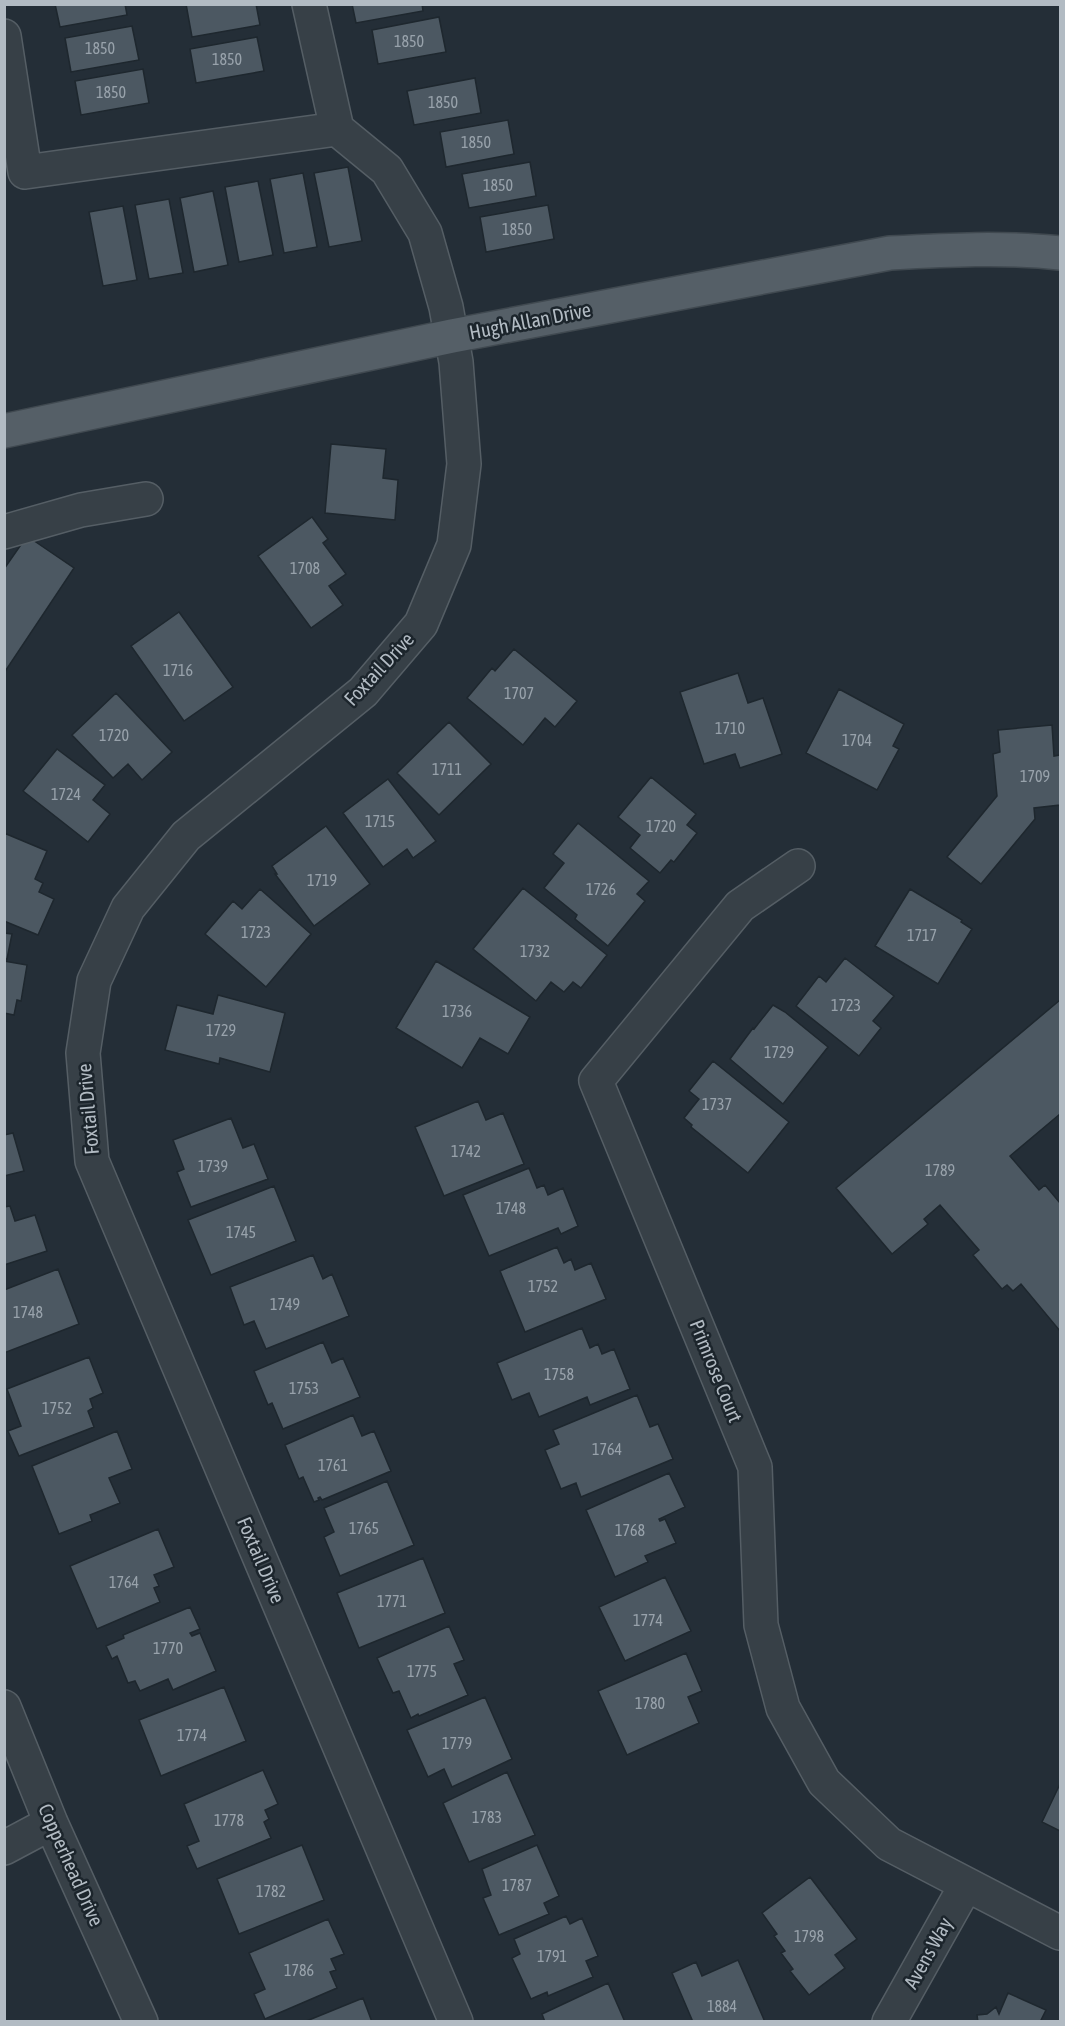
<svg xmlns="http://www.w3.org/2000/svg" width="1065" height="2026" viewBox="0 0 1065 2026" font-family="'Asap Condensed',sans-serif">
	<style>
		.building { fill: #4c5862; stroke: #1e272e; stroke-width: 1.5 }
		.lines { fill: none; stroke-linecap: round; stroke-linejoin: round }
		.minor-casing { stroke: #555e65; stroke-width: 36 }
		.major-casing { stroke: #404950; stroke-width: 36 }
		.minor { stroke: #374047; stroke-width: 33 }
		.major { stroke: #555f67; stroke-width: 33 }
		.labels { text-anchor: middle; stroke-width: 5; stroke-linejoin: round; paint-order: stroke }
		.number-label { font-size: 16px; fill: #98a2ab }
		.street-label { font-size: 20px; fill: #b2bbc3; stroke: #1c252c }
	</style>
	<rect width="100%" height="100%" fill="#242e37"/>
	<path class="building" d="M55,4H125L127,15L60,27Z
		M186,4H256L260,25L192,37Z
		M352,4H422L423,11L356,23Z
		M439,17L446,52L378,64L372,30Z
		M132,26L139,60L71,72L65,38Z
		M257,37L264,71L196,83L190,49Z
		M143,69L149,103L81,115L75,81Z
		M475,78L481,113L414,125L407,91Z
		M508,120L514,154L446,167L440,132Z
		M530,162L536,196L469,208L462,174Z
		M348,167L362,241L329,247L314,173Z
		M303,173L317,247L284,253L270,179Z
		M258,181L273,255L239,262L225,187Z
		M213,191L228,265L194,272L180,198Z
		M169,199L183,273L149,279L135,205Z
		M548,205L554,239L486,252L480,217Z
		M123,206L137,280L103,286L89,212Z
		M331,444L386,449L383,478L398,480L395,520L325,513Z
		M312,517L328,539L323,543L346,574L329,586L343,605L311,628L258,556Z
		M27,536L74,568L4,673V569Z
		M179,612L233,687L184,721L131,646Z
		M514,649L577,701L555,727L545,718L523,745L467,698L492,668L495,671Z
		M738,673L748,703L763,698L782,754L740,768L735,754L704,764L680,692Z
		M839,689L904,724L893,746L899,749L877,790L806,753Z
		M116,693L172,752L142,780L128,764L113,778L72,735Z
		M449,722L491,764L439,815L397,773Z
		M1052,725L1054,756L1060,755V805L1034,808L1035,819L981,884L947,857L997,796L993,754L1000,752L998,730Z
		M57,749L105,785L93,800L110,814L88,842L23,791Z
		M651,777L696,814L687,825L697,833L674,862L671,860L660,873L630,848L640,835L618,817Z
		M388,779L436,841L413,858L407,849L383,867L343,813Z
		M578,823L649,881L637,894L645,901L608,946L575,919L577,915L544,888L564,863L553,854Z
		M326,826L370,884L314,926L275,874H277L272,866Z
		M4,833L47,851L35,879L43,883L39,892L54,899L38,935L4,921Z
		M523,888L607,955L581,988L573,982L564,992L551,982L536,1001L473,949Z
		M260,889L311,934L266,987L205,934L233,901L242,909Z
		M910,889L962,920L961,922L972,929L938,984L875,946Z
		M4,933L12,934L7,959H4Z
		M845,958L894,996L873,1021L881,1028L859,1056L796,1006L819,976L826,982Z
		M4,961L27,965L21,1001L17,1000L14,1015L4,1013Z
		M436,961L530,1017L508,1054L480,1038L462,1068L396,1028Z
		M218,995L285,1013L270,1072L220,1058L219,1064L165,1050L177,1005L213,1014Z
		M1060,1000V1114L1010,1156L1039,1190L1045,1185L1060,1203V1331L1021,1284L1013,1291L1007,1285L1002,1289L973,1255L979,1250L940,1205L924,1219L928,1224L892,1254L836,1188Z
		M773,1005L785,1012L828,1047L783,1104L730,1059L753,1028L754,1029Z
		M713,1061L789,1122L748,1173L691,1127L692,1125L684,1118L699,1099L689,1091Z
		M478,1101L486,1120L503,1113L524,1164L444,1196L415,1127Z
		M231,1118L243,1148L254,1144L268,1179L191,1207L177,1172L184,1169L173,1140Z
		M13,1133L24,1171L4,1176V1135Z
		M529,1168L537,1188L544,1185L548,1195L563,1188L578,1226L561,1234L558,1228L489,1256L463,1195Z
		M274,1186L296,1241L211,1275L188,1220Z
		M10,1206L15,1221L35,1215L47,1251L4,1265V1207Z
		M557,1247L564,1263L571,1259L575,1270L591,1263L606,1299L525,1332L500,1271Z
		M313,1255L323,1279L332,1274L349,1316L266,1349L254,1321L244,1325L230,1287Z
		M58,1269L79,1324L4,1353V1290Z
		M582,1328L590,1348L598,1344L602,1354L614,1349L630,1389L590,1405L587,1397L539,1417L529,1393L512,1400L497,1363Z
		M323,1342L332,1363L343,1358L360,1397L283,1429L272,1403L268,1405L254,1371Z
		M89,1357L103,1393L90,1399L93,1408L88,1411L94,1427L19,1456L8,1431L21,1426L7,1389Z
		M637,1395L650,1427L658,1424L673,1459L581,1497L576,1483L561,1489L545,1450L559,1444L553,1430Z
		M353,1415L362,1436L374,1431L391,1471L322,1500L320,1497L318,1498L319,1500L314,1502L303,1477L299,1479L285,1445Z
		M117,1431L132,1469L109,1478L120,1503L90,1515L92,1521L59,1534L32,1466Z
		M669,1473L685,1507L659,1519L660,1521L665,1519L676,1543L645,1556L648,1562L615,1577L586,1510Z
		M387,1481L414,1545L340,1576L324,1537L334,1532L324,1508Z
		M158,1529L174,1567L154,1575L159,1586L154,1588L160,1602L97,1629L70,1566Z
		M423,1558L445,1613L359,1648L337,1593Z
		M665,1577L691,1631L625,1661L599,1607Z
		M190,1607L200,1629L190,1633L192,1636L200,1633L216,1671L173,1690L168,1679L140,1691L135,1681L128,1683L117,1656L112,1659L106,1646L124,1638L123,1635Z
		M449,1626L464,1660L454,1664L468,1695L419,1716L418,1714L411,1718L399,1691L393,1693L377,1658Z
		M686,1653L702,1691L688,1697L699,1723L627,1755L598,1691Z
		M224,1687L246,1741L161,1776L139,1720Z
		M485,1697L512,1759L452,1787L444,1769L428,1777L407,1730Z
		M263,1770L278,1804L265,1810L269,1819L264,1822L271,1838L197,1869L187,1846L199,1841L184,1804Z
		M507,1772L535,1835L469,1862L443,1803Z
		M1060,1784V1831L1042,1822Z
		M302,1845L324,1900L239,1934L217,1879Z
		M537,1845L559,1896L544,1903L549,1914L499,1935L483,1898L491,1895L482,1869Z
		M810,1877L857,1939L835,1955L845,1968L809,1995L790,1971L793,1969L781,1953L785,1951L774,1936L777,1934L762,1913Z
		M566,1916L570,1924L582,1918L598,1956L586,1961L593,1977L548,1996L547,1992L531,1999L512,1958L520,1954L514,1939Z
		M328,1919L344,1954L331,1959L336,1970L330,1972L337,1988L265,2019L254,1994L265,1989L249,1953Z
		M738,1960L765,2022H693L672,1973L696,1962L702,1976Z
		M608,1983L625,2022H545L542,2014Z
		M1008,1993L1046,2010L1040,2022H978L977,2015L987,2014L996,2007L999,2014Z
		M363,1998L372,2022H304Z"/>
	<g class="lines">
		<g class="minor-casing">
			<path id="minor" d="M309,4L337,129L387,170L425,233L446,307L456,362L464,464L454,545L421,624L363,692L186,836L128,908L94,981L83,1053L92,1161L456,2022
				M4,36L25,172L337,129
				M4,532L81,510L146,499
				M798,866L740,906L596,1081L755,1467L761,1625L783,1708L824,1782L889,1844L1060,1933
				M4,1707L51,1823L141,2022
				M4,1848L51,1823
				M889,2022L966,1885"/>
		</g>
		<g class="major-casing">
			<path id="major" d="M4,431L452,336L890,253C947,250 1004,247 1060,253"/>
		</g>
		<use href="#minor" class="minor"/>
		<use href="#major" class="major"/>
	</g>
	<g class="labels">
		<g class="number-label">
			<text x="409" y="47">1850</text>
			<text x="100" y="54">1850</text>
			<text x="227" y="65">1850</text>
			<text x="111" y="98">1850</text>
			<text x="443" y="108">1850</text>
			<text x="476" y="148">1850</text>
			<text x="498" y="191">1850</text>
			<text x="517" y="235">1850</text>
			<text x="305" y="574">1708</text>
			<text x="178" y="676">1716</text>
			<text x="519" y="699">1707</text>
			<text x="730" y="734">1710</text>
			<text x="114" y="741">1720</text>
			<text x="857" y="746">1704</text>
			<text x="447" y="775">1711</text>
			<text x="1035" y="782">1709</text>
			<text x="66" y="800">1724</text>
			<text x="380" y="827">1715</text>
			<text x="661" y="832">1720</text>
			<text x="322" y="886">1719</text>
			<text x="601" y="895">1726</text>
			<text x="256" y="938">1723</text>
			<text x="922" y="941">1717</text>
			<text x="535" y="957">1732</text>
			<text x="846" y="1011">1723</text>
			<text x="457" y="1017">1736</text>
			<text x="221" y="1036">1729</text>
			<text x="779" y="1058">1729</text>
			<text x="717" y="1110">1737</text>
			<text x="466" y="1157">1742</text>
			<text x="213" y="1172">1739</text>
			<text x="940" y="1176">1789</text>
			<text x="511" y="1214">1748</text>
			<text x="241" y="1238">1745</text>
			<text x="543" y="1292">1752</text>
			<text x="285" y="1310">1749</text>
			<text x="28" y="1318">1748</text>
			<text x="559" y="1380">1758</text>
			<text x="304" y="1394">1753</text>
			<text x="57" y="1414">1752</text>
			<text x="607" y="1455">1764</text>
			<text x="333" y="1471">1761</text>
			<text x="364" y="1534">1765</text>
			<text x="630" y="1536">1768</text>
			<text x="124" y="1588">1764</text>
			<text x="392" y="1607">1771</text>
			<text x="648" y="1626">1774</text>
			<text x="168" y="1654">1770</text>
			<text x="422" y="1677">1775</text>
			<text x="650" y="1709">1780</text>
			<text x="192" y="1741">1774</text>
			<text x="457" y="1749">1779</text>
			<text x="487" y="1823">1783</text>
			<text x="229" y="1826">1778</text>
			<text x="517" y="1891">1787</text>
			<text x="271" y="1897">1782</text>
			<text x="809" y="1942">1798</text>
			<text x="552" y="1962">1791</text>
			<text x="299" y="1976">1786</text>
			<text x="722" y="2012">1884</text>
		</g>
		<g class="street-label">
			<text transform="translate(530 321) rotate(-11)" y="7">Hugh Allan Drive</text>
			<text transform="translate(379 669) rotate(-47)" y="7">Foxtail Drive</text>
			<text transform="translate(88 1109) rotate(-95)" y="7">Foxtail Drive</text>
			<text transform="translate(716 1371) rotate(68)" y="7">Primrose Court</text>
			<text transform="translate(261 1560) rotate(67)" y="7">Foxtail Drive</text>
			<text transform="translate(71 1865) rotate(66)" y="7">Copperhead Drive</text>
			<text transform="translate(928 1953) rotate(-61)" y="7">Avens Way</text>
		</g>
	</g>
	<rect width="1065" height="2026" fill="none" stroke="#b2bbc3" stroke-width="12"/>
</svg>
